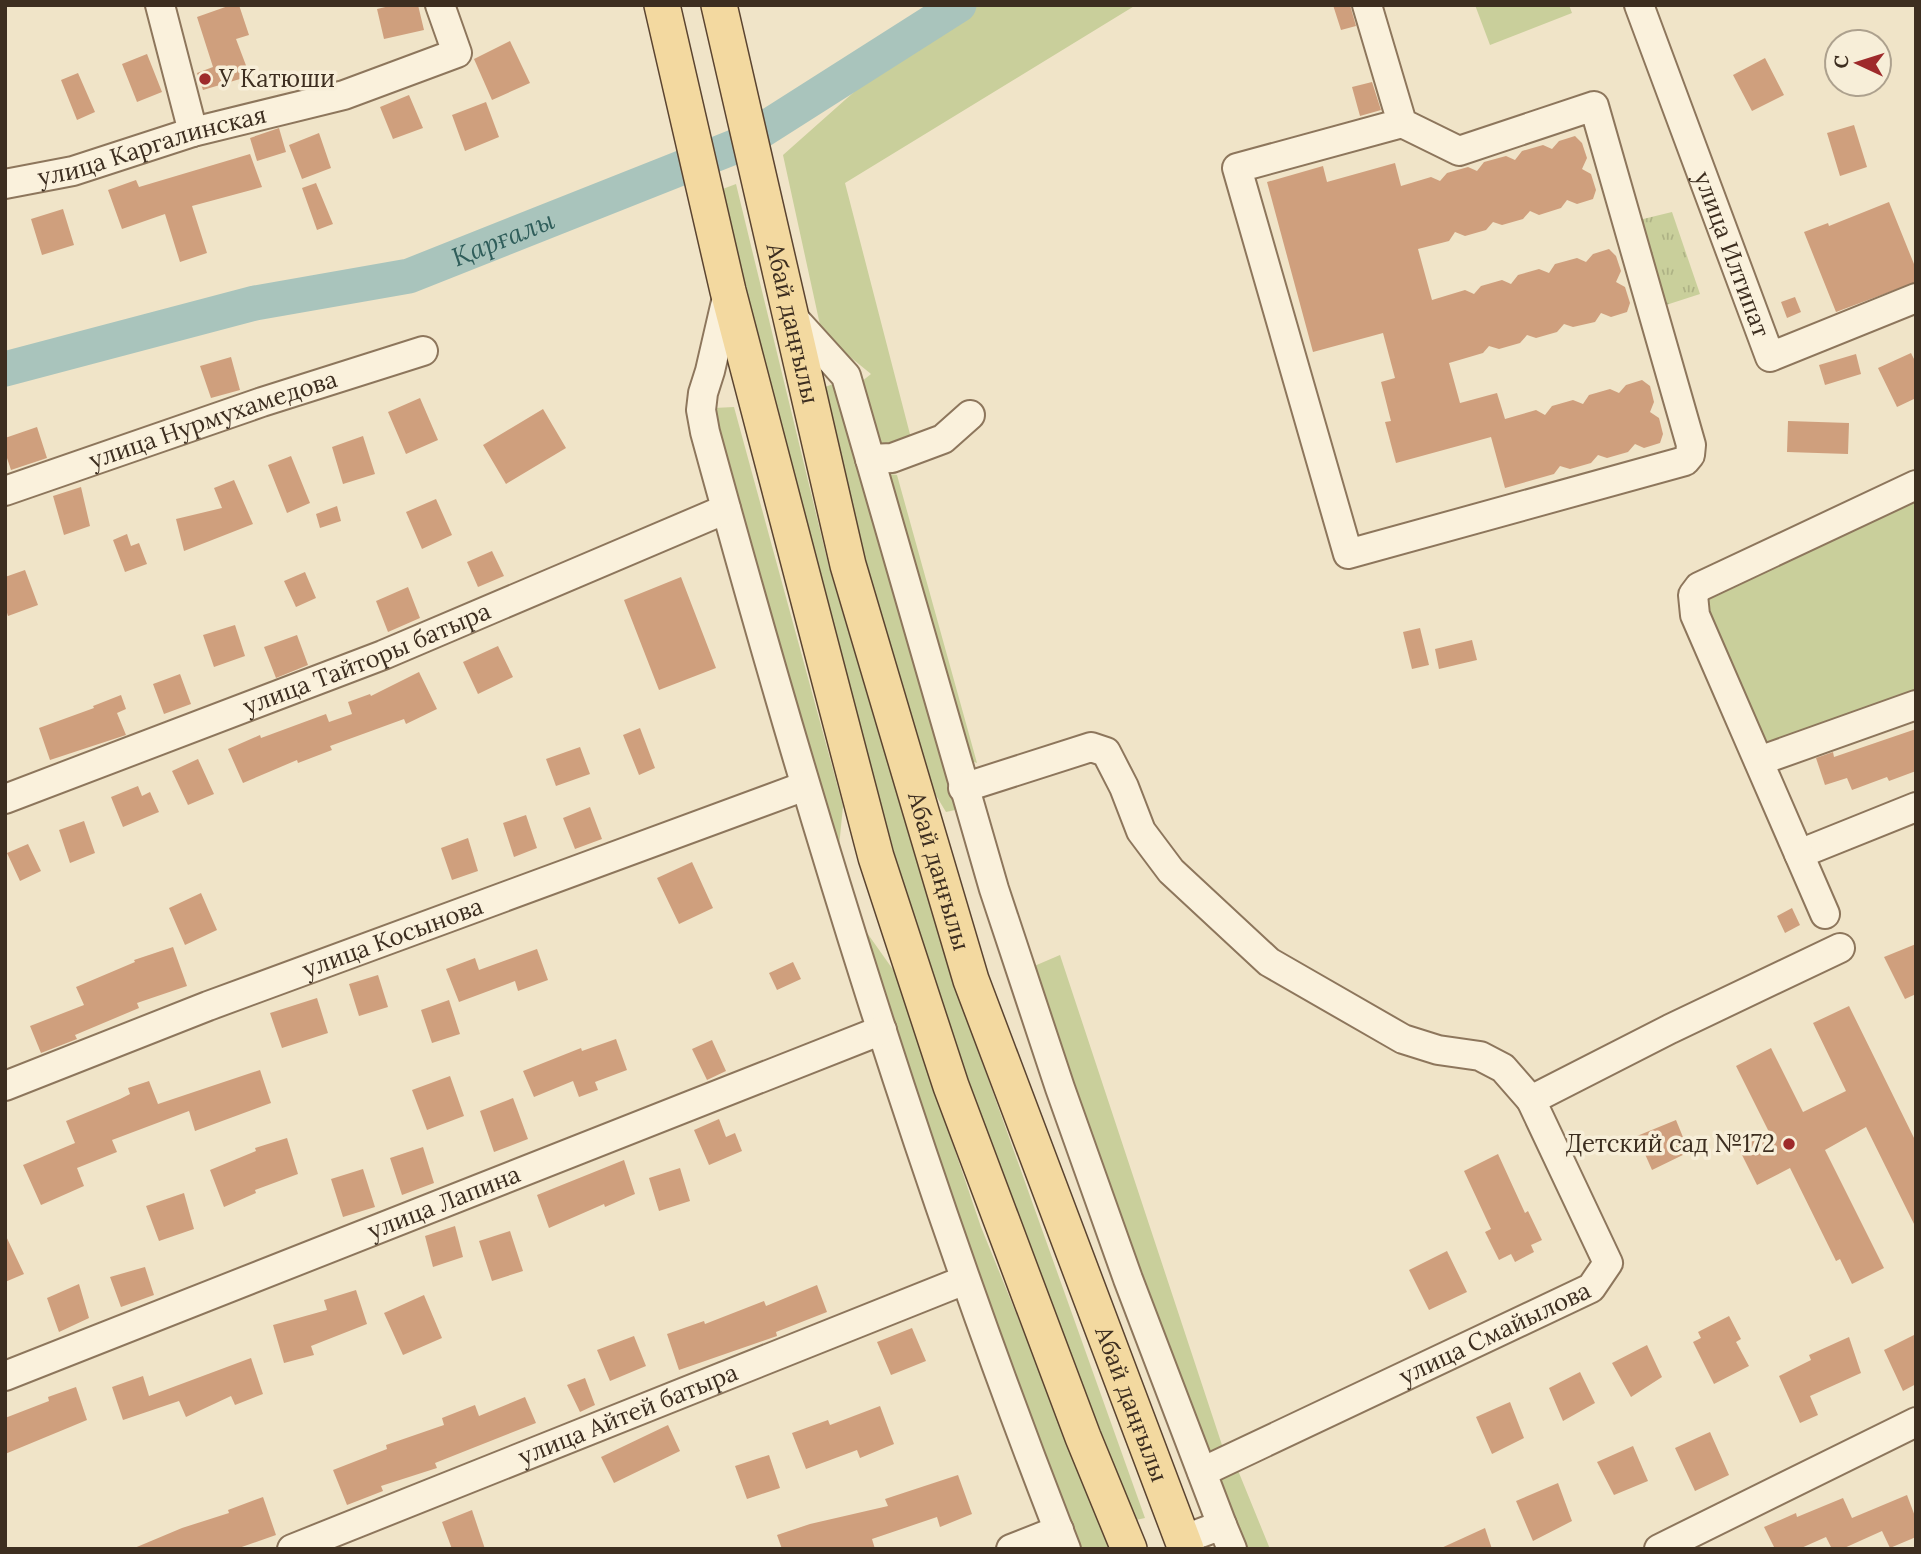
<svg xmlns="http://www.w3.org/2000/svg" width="1921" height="1554" viewBox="0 0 1921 1554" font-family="Lora,serif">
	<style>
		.grass { fill: #c9cf9b }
		.park { fill: url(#park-tufts) }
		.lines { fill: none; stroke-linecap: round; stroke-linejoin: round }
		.river { stroke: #a9c4bc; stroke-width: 35 }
		.building { fill: #cf9f7d }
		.minor-casing { stroke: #8d765c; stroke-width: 32 }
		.major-casing { stroke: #5b4430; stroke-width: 38 }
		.minor { stroke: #faf1dc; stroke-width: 28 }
		.major { stroke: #f3d9a0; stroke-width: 35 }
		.poi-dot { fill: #9e2a2b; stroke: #f7eed8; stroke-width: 2.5 }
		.labels { text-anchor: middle; stroke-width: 7; stroke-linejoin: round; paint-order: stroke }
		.poi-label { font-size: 24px; fill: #3d2e20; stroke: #f7eed8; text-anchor: start }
		.street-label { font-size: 24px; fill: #3d2e20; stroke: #f7eed8 }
		.water-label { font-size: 26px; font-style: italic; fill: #2f5d5a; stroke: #f7eed8 }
	</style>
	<defs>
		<pattern id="park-tufts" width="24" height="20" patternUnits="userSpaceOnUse" patternTransform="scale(1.75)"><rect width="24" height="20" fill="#c9cf9b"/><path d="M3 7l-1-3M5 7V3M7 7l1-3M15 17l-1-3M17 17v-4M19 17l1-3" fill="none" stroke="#aeb285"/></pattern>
	</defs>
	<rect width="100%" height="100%" fill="#f0e4c8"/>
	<path class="grass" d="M952,5H1136L845,183L912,442L891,451L865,440L851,390L871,374L822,334L783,155Z
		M1475,5H1569L1572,13L1490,45Z
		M736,184L829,567L950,972L1145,1518L1136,1520L1038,1272L930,978L814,570L720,190Z
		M836,383L844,392L955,810L946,812L920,769L819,395L825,387Z
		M734,407L843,806L839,847L755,575L714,408Z
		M874,472L897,475L977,763L954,755Z
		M1916,498V697L1763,745L1703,603L1705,593Z
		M865,930L894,971L981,1227L1112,1549H1081L1020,1397L859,932Z
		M1060,955L1223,1448L1197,1458L1032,967Z
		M1237,1468L1270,1549H1242L1218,1487L1223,1475Z"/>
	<path class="park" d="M1672,212L1700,294L1666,305L1639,220Z"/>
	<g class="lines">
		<path class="river" id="s1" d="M5,369L255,303L409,276L739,145L959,5"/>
	</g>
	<path class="building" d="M231,5H239L249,35L236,39L250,76L203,90L197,73L213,67L197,17Z
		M394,5H418L424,30L384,39L377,9Z
		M1333,5H1350L1356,26L1341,30Z
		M510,41L530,83L492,100L474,59Z
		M147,54L162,92L137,102L122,64Z
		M1765,58L1784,95L1752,111L1733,75Z
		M78,73L95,112L77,120L61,80Z
		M1372,82L1381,110L1360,116L1352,87Z
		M409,95L423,128L393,139L380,107Z
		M486,102L499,137L465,151L452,115Z
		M1854,125L1867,167L1840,176L1827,133Z
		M279,128L286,152L257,161L250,138Z
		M319,133L331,168L302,179L289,145Z
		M1575,136L1582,143L1587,158L1582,169L1591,174L1596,190L1593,199L1577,204L1567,200L1561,208L1539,215L1530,211L1523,219L1502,225L1493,222L1486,230L1465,236L1455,232L1449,241L1418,249L1432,300L1465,290L1474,294L1481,286L1502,280L1511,284L1518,275L1539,269L1549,273L1555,264L1577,258L1586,262L1593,254L1609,249L1616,256L1621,271L1616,282L1625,287L1630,303L1627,312L1611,317L1601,313L1595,322L1573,327L1564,324L1557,332L1536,338L1527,335L1520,343L1499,349L1489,346L1483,353L1449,363L1460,403L1497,393L1505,419L1536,410L1545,415L1552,406L1573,400L1583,404L1589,395L1610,389L1619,393L1626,385L1642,380L1650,386L1654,402L1650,412L1659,418L1663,434L1660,443L1644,448L1635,444L1628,452L1607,458L1598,455L1591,463L1570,469L1560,466L1554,474L1505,488L1491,437L1396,463L1385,422L1391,421L1381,382L1395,378L1383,333L1313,352L1267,182L1323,166L1327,182L1395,163L1401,186L1431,177L1440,181L1447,173L1468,167L1477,171L1484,162L1506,156L1515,160L1522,151L1543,145L1552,149L1559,141Z
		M250,154L262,187L192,206L207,253L180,262L165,214L122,229L108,190L136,180L139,187Z
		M316,183L333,224L317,230L302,188Z
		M1889,202L1916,269V282L1836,312L1804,232L1828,223L1829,226Z
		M63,209L74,245L42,255L31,219Z
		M1795,297L1801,312L1787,318L1781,302Z
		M1911,353L1916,363V398L1897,407L1878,368Z
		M1856,354L1861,374L1825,385L1819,365Z
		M231,357L240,390L211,398L200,366Z
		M420,398L438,440L406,454L388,412Z
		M543,409L566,448L506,484L483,445Z
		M1788,421L1849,423L1848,454L1787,452Z
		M37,427L47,458L11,470L5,452V438Z
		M363,436L375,474L343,484L332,447Z
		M291,456L310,503L287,513L268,465Z
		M234,480L253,524L184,551L176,519L222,508L214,488Z
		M81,487L90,526L64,535L53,496Z
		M436,499L452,535L422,549L406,512Z
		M337,506L341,521L320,528L316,514Z
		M127,534L131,546L139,543L147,564L125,572L113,540Z
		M492,551L504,576L478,587L467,562Z
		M25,570L38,605L8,616L5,606V577Z
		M305,572L316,598L296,607L284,581Z
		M681,577L716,668L659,690L624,600Z
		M408,587L420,618L388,632L376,601Z
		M235,625L245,656L214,667L203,635Z
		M1420,628L1429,665L1412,669L1403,632Z
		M297,635L308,665L276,678L264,647Z
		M1472,640L1477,660L1439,669L1435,649Z
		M498,646L513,677L478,694L463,662Z
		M419,672L437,709L406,724L404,719L330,746L332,750L298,763L297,760L243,783L228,749L260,735L261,738L326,714L329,722L352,714L348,702L370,694L371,696Z
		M180,674L191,704L164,714L153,684Z
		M121,695L126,709L117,713L126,735L50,760L39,728L94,708L93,706Z
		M640,728L655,768L639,775L623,735Z
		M1916,729V771L1889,781L1887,777L1852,790L1847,778L1825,785L1816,758L1833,752L1834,757Z
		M580,747L590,774L556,786L546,759Z
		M198,759L214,794L188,805L172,771Z
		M138,786L142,796L150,792L159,812L123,827L111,797Z
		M590,807L602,839L575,849L563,818Z
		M526,815L537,848L514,857L503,823Z
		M84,821L95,853L70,863L59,830Z
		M468,838L478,871L452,880L441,848Z
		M28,844L41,871L20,881L7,853Z
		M692,862L713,908L679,924L657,878Z
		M201,893L217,930L185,945L169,908Z
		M1792,908L1800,925L1785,933L1777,916Z
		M1916,944V994L1905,999L1884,957Z
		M173,947L187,986L137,1003L139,1008L75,1035L77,1039L41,1053L30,1026L84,1005L76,987L135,962L134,960Z
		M537,949L548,980L518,991L515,981L459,1002L446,969L475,958L479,970Z
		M793,962L801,979L777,990L769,973Z
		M378,975L388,1007L359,1016L349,984Z
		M317,998L328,1033L282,1048L270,1013Z
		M449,1000L460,1034L432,1043L421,1010Z
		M1849,1006L1916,1142V1228L1866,1127L1825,1150L1884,1268L1852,1284L1840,1259L1836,1261L1790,1168L1757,1185L1738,1147L1769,1132L1736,1066L1771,1048L1803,1112L1846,1091L1813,1023Z
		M616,1039L627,1070L595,1082L598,1090L579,1097L573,1081L534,1097L523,1071L581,1048L582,1051Z
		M712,1040L726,1071L707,1080L692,1049Z
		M260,1070L271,1103L195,1131L189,1111L112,1140L117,1152L77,1168L84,1186L41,1205L23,1165L75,1143L66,1121L120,1099L130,1094L128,1088L149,1081L158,1104Z
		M450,1076L464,1116L427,1130L412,1090Z
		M513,1098L528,1139L494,1152L480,1111Z
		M719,1119L726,1137L735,1133L742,1151L709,1165L694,1130Z
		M1676,1120L1689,1152L1652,1170L1637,1136Z
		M287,1138L298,1174L255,1190L256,1193L224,1207L210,1170L256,1151L255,1148Z
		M423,1147L434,1183L402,1195L390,1158Z
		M1498,1154L1525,1213L1528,1211L1542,1240L1531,1245L1534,1252L1515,1262L1511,1254L1499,1260L1485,1232L1491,1229L1464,1171Z
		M624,1160L635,1194L605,1207L604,1204L549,1228L537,1195Z
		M680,1168L690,1201L659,1211L649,1178Z
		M363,1169L375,1207L343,1217L331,1179Z
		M184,1193L194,1229L159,1241L146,1206Z
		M455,1226L463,1257L433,1267L425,1236Z
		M510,1231L523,1271L492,1281L479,1241Z
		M5,1234L24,1274L5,1282Z
		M1447,1251L1467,1292L1429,1310L1409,1270Z
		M145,1267L154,1295L121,1307L110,1277Z
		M79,1284L89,1318L59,1332L47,1298Z
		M817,1285L827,1312L776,1332L777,1336L679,1370L667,1334L704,1321L705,1324L764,1301L766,1306Z
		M356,1290L367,1324L311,1346L314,1355L284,1363L273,1325L327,1310L324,1300Z
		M424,1295L442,1338L403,1355L384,1313Z
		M1729,1316L1741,1339L1736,1342L1749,1366L1714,1384L1693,1342L1701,1338L1698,1332Z
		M912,1328L926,1361L891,1375L877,1342Z
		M1916,1334V1384L1903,1391L1884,1350Z
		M634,1336L646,1366L610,1381L597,1350Z
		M1849,1337L1861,1373L1810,1396L1818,1415L1800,1423L1779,1376L1811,1360L1809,1355Z
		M1647,1345L1662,1377L1631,1397L1612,1363Z
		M251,1358L263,1394L235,1405L231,1396L186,1417L179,1401L123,1420L112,1387L143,1376L149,1396Z
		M1580,1372L1595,1403L1563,1421L1549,1388Z
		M585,1378L595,1405L580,1412L567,1385Z
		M76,1387L87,1420L5,1454V1418L49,1401L48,1397Z
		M525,1397L536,1423L435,1463L437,1468L381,1486L383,1491L347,1505L333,1470L387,1449L386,1445L444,1425L442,1418L475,1405L479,1416Z
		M1510,1402L1524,1438L1492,1454L1476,1417Z
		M880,1406L894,1444L860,1458L857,1450L806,1469L792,1433L828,1420L830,1425Z
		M668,1425L680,1451L614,1483L601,1457Z
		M1710,1432L1729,1475L1695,1491L1675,1448Z
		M1633,1446L1648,1481L1614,1495L1597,1462Z
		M769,1455L780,1488L747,1499L735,1466Z
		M958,1475L972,1514L940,1527L937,1517L872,1539L875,1549H782L777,1535L810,1524L888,1506L885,1499Z
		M1558,1483L1572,1521L1533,1541L1516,1501Z
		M1907,1495L1916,1519V1537L1890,1548L1882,1531L1842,1549H1832L1826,1537L1799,1549H1775L1764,1527L1796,1513L1797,1517L1843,1498L1852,1518Z
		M263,1497L276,1535L236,1549H132L182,1528L229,1513L228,1510Z
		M472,1510L485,1549H452L442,1522Z
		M1485,1528L1492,1549H1439Z"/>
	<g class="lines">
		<g class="minor-casing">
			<g id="minor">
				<path d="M160,5L193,132"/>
				<path d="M1367,5L1402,123L1237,168L1348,554L1685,461L1690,455L1691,445L1594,106L1459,151L1402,123"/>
				<path id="s2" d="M1639,5L1770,357L1916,298"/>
				<path id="s3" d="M5,184L73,171L193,132L344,95L457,53L440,5"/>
				<path d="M728,293L710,371L703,393L701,410L705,432C808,809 923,1185 1066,1549"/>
				<path d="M788,312L846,376L994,889L1060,1088L1128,1279L1222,1525"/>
				<path d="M870,459L892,458L943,439L970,415"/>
				<path id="s4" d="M5,491L262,402L423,351"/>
				<path d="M1759,761L1916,705"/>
				<path d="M963,788L1091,747L1106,752L1124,787L1141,831L1171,871L1269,962L1403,1039L1438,1050L1480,1056L1503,1068L1531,1100"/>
				<path id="s5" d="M5,799L383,655L726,509"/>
				<path d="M1799,854L1916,807"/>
				<path d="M1825,914L1695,615L1693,595L1699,587L1916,485"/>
				<path id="s6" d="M5,1086L208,1006L805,786"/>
				<path id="s7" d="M5,1376L882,1030"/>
				<path id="s8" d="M1202,1472L1591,1288L1608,1263L1531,1100L1670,1029L1840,948"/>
				<path d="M1182,1540L1222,1525L1232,1549"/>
				<path id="s9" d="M292,1549L965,1280"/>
				<path d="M1011,1549L1059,1530"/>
				<path d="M1659,1549L1916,1422"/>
			</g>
		</g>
		<g class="major-casing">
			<g id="major">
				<path d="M662,5L728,291L876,857L951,1086L1083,1437L1129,1549"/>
				<path id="s10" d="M719,5L848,565L971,980L1186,1549"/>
			</g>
		</g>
		<use href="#minor" class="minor"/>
		<use href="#major" class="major"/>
	</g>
	<g class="poi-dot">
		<circle cx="205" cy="79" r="7"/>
		<circle cx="1789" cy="1144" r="7"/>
	</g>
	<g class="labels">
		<g class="poi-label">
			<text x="219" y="87">У Катюши</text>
			<text x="1775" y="1152" text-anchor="end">Детский сад №172</text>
		</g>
		<g class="street-label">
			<text dy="8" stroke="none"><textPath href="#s3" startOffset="152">улица Каргалинская</textPath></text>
			<text dy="8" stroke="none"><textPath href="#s2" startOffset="266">улица Илтипат</textPath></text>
			<text dy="8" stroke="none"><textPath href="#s10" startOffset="327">Абай даңғылы</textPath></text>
			<text dy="8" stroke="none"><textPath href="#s4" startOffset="220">улица Нурмухамедова</textPath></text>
			<text dy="8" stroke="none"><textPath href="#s5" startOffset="388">улица Тайторы батыра</textPath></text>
			<text dy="8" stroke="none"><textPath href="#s10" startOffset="894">Абай даңғылы</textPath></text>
			<text dy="8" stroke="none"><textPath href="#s6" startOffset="415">улица Косынова</textPath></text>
			<text dy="8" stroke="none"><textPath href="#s7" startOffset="472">улица Лапина</textPath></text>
			<text dy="8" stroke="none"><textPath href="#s8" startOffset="324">улица Смайылова</textPath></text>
			<text dy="8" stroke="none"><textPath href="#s10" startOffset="1461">Абай даңғылы</textPath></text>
			<text dy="8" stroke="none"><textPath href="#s9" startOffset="362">улица Айтей батыра</textPath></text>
		</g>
		<g class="water-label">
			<text dy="9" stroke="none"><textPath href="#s1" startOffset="516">Қарғалы</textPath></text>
		</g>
	</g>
	<rect width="1921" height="1554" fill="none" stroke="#3d2e20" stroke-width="14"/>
	<g transform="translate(1858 63) rotate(274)"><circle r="33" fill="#f7eed8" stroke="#ada18e" stroke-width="2"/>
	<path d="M0-5L12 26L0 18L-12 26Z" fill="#9e2a2b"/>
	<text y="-10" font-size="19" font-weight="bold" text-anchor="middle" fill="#3d2e20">С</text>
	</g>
</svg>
